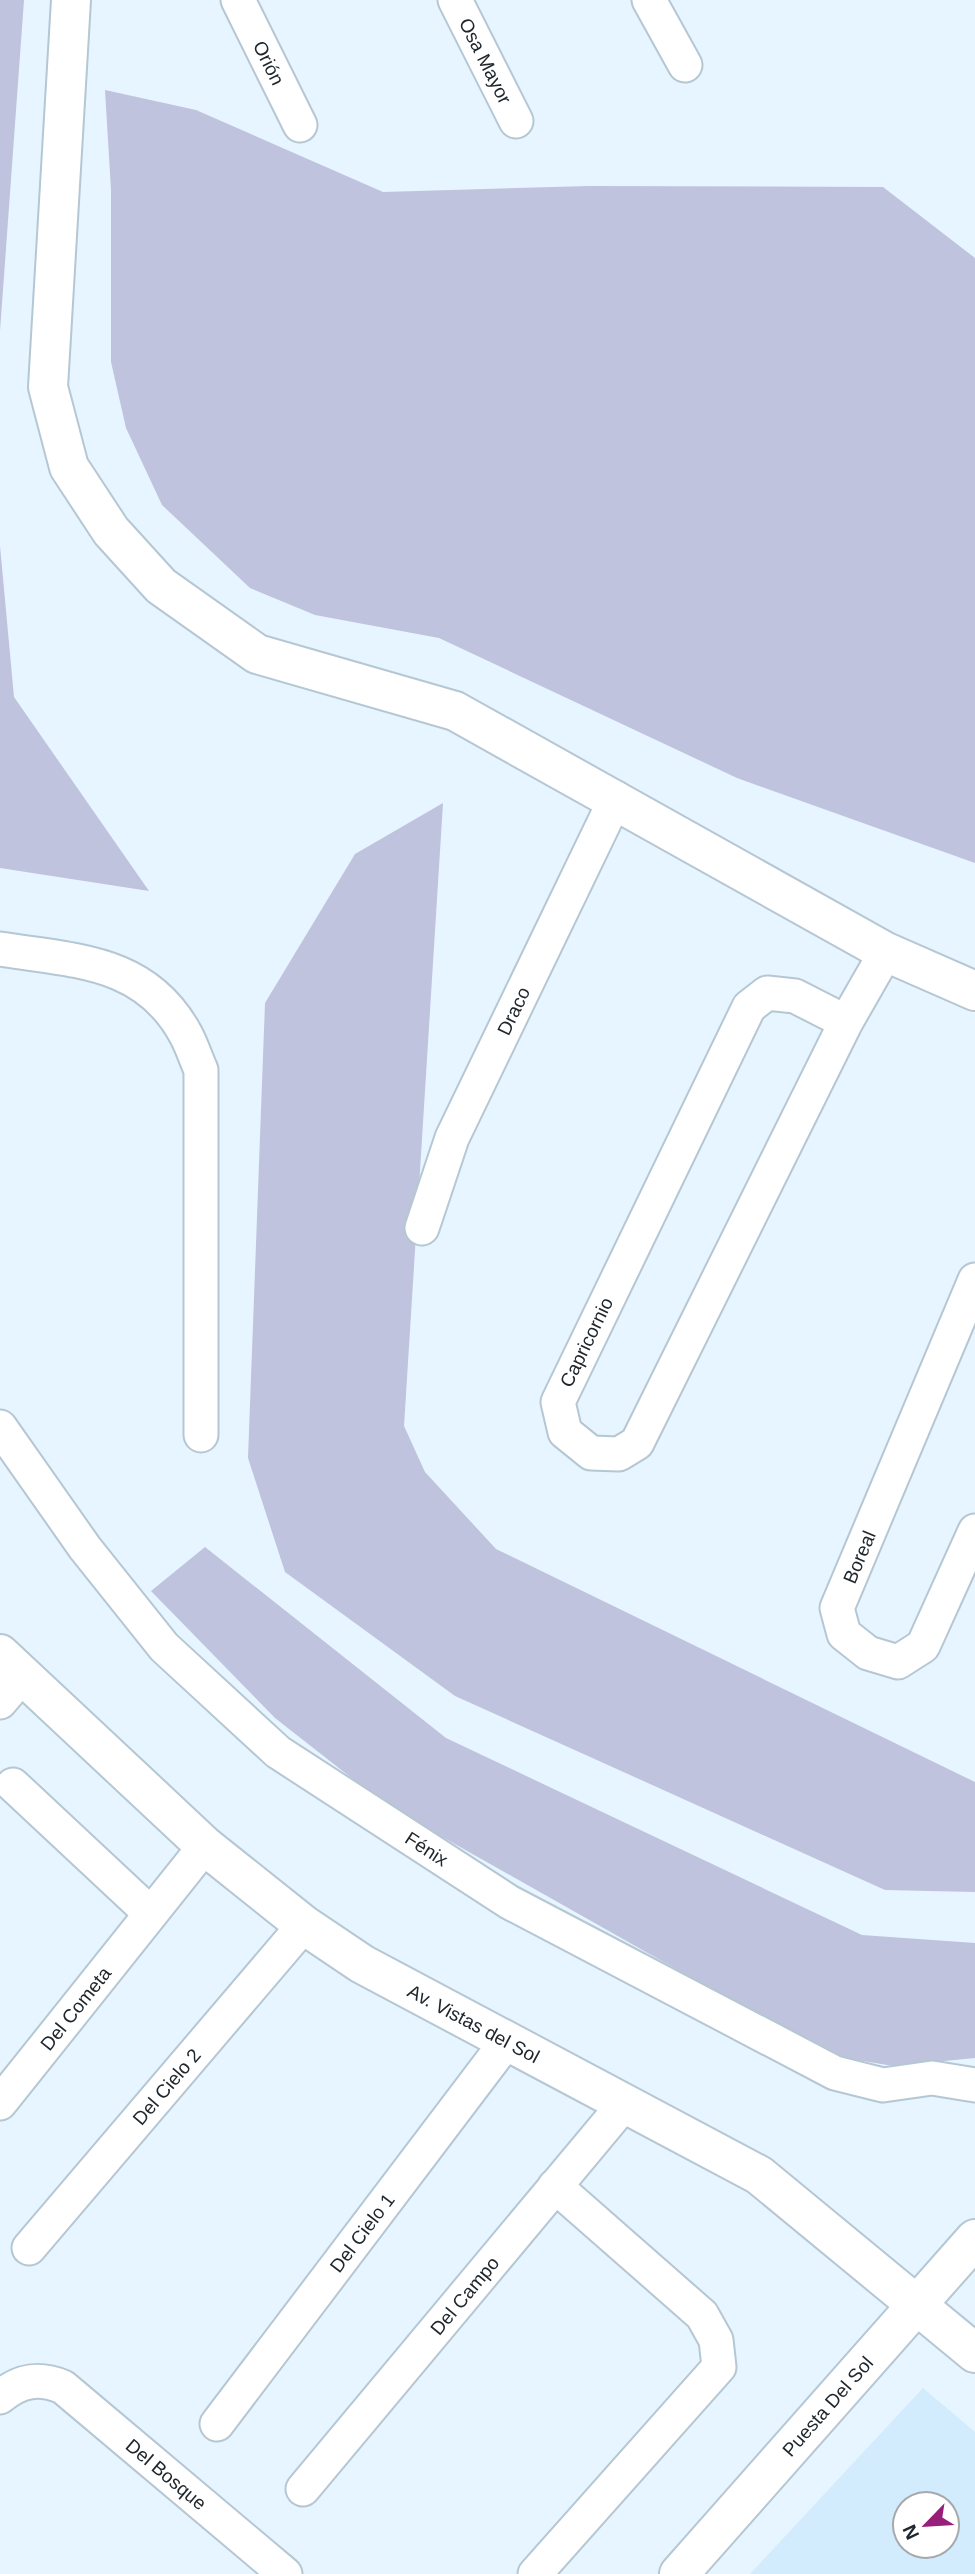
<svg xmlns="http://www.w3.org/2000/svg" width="975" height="2574" viewBox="0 0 975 2574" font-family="Arial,sans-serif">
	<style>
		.built { fill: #d2ebfd; fill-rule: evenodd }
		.green { fill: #bfc3de }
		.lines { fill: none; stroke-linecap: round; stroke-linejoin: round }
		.street-casing { stroke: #b5c7d3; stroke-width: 37 }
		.secondary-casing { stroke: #b5c7d3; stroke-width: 42 }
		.street { stroke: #fff; stroke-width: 33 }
		.secondary { stroke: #fff; stroke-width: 38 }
		.labels { text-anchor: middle; stroke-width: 7; stroke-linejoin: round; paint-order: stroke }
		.street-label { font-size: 19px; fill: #20272c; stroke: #fff }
	</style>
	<rect width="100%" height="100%" fill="#e6f5ff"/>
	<path class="built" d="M923,2388L975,2432V2574H750ZM905,2504H947V2546H905Z"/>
	<path class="green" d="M0,0H24L0,331Z
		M105,90L196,110L383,192L589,186L883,187L975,258V863L737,778L439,638L315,615L250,588L162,505L126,428L111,362V190Z
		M0,546L14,697L149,891L0,868Z
		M443,803L404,1426L425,1472L496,1549L975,1782V1892L885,1890L455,1696L285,1572L248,1458L265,1003L355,854Z
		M205,1547L446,1738L862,1935L975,1943V2058L893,2066L828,2055L386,1805L275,1718L151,1591Z"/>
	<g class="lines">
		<g class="street-casing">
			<g id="street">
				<path id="s1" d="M238,0L300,125"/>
				<path id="s2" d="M455,0L516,121"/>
				<path d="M649,0L685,65"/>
				<path d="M0,949C75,961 146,960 186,1035C192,1046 196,1059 201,1070V1435"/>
				<path d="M846,1022L795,996L767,993L749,1007L558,1402L565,1432L591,1453L619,1454L637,1443L846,1022L886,952"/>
				<path id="s3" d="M422,1228L452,1138L616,798"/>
				<path d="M975,1280L837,1608L844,1634L868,1653L898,1662L923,1646L975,1531"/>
				<path id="s4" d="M0,1427L85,1548L164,1647L278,1752L509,1902L835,2073L883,2085L932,2078L975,2085"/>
				<path d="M0,1702L23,1675"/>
				<path d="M13,1785L150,1913"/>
				<path id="s5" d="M0,2103L205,1846"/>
				<path id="s6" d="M29,2248L304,1925"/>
				<path id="s7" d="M0,2397C20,2380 39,2377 63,2387L285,2574"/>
				<path id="s8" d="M217,2424L507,2041"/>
				<path id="s9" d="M303,2489L625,2103"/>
				<path d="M535,2574L719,2367L716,2340L702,2315L555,2186"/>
			</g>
		</g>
		<g class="secondary-casing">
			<g id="secondary">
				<path d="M71,0L48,387L69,467L111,531L161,586L257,654L455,711L886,952L975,991"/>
				<path id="s10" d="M0,1654L205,1846L304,1925L362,1964L759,2175L975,2353"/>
				<path id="s11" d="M679,2574L975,2239"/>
			</g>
		</g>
		<use href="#street" class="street"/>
		<use href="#secondary" class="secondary"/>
	</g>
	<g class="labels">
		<g class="street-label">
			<text dy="7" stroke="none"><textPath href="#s2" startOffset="68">Osa Mayor</textPath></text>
			<text dy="7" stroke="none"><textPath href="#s1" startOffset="70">Orión</textPath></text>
			<text dy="7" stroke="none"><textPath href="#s3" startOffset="236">Draco</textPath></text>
			<text transform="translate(586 1342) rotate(-64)" y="7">Capricornio</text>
			<text transform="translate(859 1557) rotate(-67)" y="7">Boreal</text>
			<text dy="7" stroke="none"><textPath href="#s4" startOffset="607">Fénix</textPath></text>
			<text dy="7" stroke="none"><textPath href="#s5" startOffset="121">Del Cometa</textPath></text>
			<text dy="7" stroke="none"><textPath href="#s10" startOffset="604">Av. Vistas del Sol</textPath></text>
			<text dy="7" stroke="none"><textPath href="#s6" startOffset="212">Del Cielo 2</textPath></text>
			<text dy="7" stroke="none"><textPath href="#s8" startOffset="240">Del Cielo 1</textPath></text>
			<text dy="7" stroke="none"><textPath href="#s9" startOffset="252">Del Campo</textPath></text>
			<text dy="7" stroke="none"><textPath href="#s11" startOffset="224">Puesta Del Sol</textPath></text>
			<text dy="7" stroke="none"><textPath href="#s7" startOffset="203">Del Bosque</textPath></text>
		</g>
	</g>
	<g transform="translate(926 2525) rotate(245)"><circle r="33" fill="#ffffff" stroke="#a6a9ab" stroke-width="2"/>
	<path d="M0-5L12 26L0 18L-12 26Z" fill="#971f7a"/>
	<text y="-10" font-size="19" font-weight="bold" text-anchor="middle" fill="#20272c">N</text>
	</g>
</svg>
